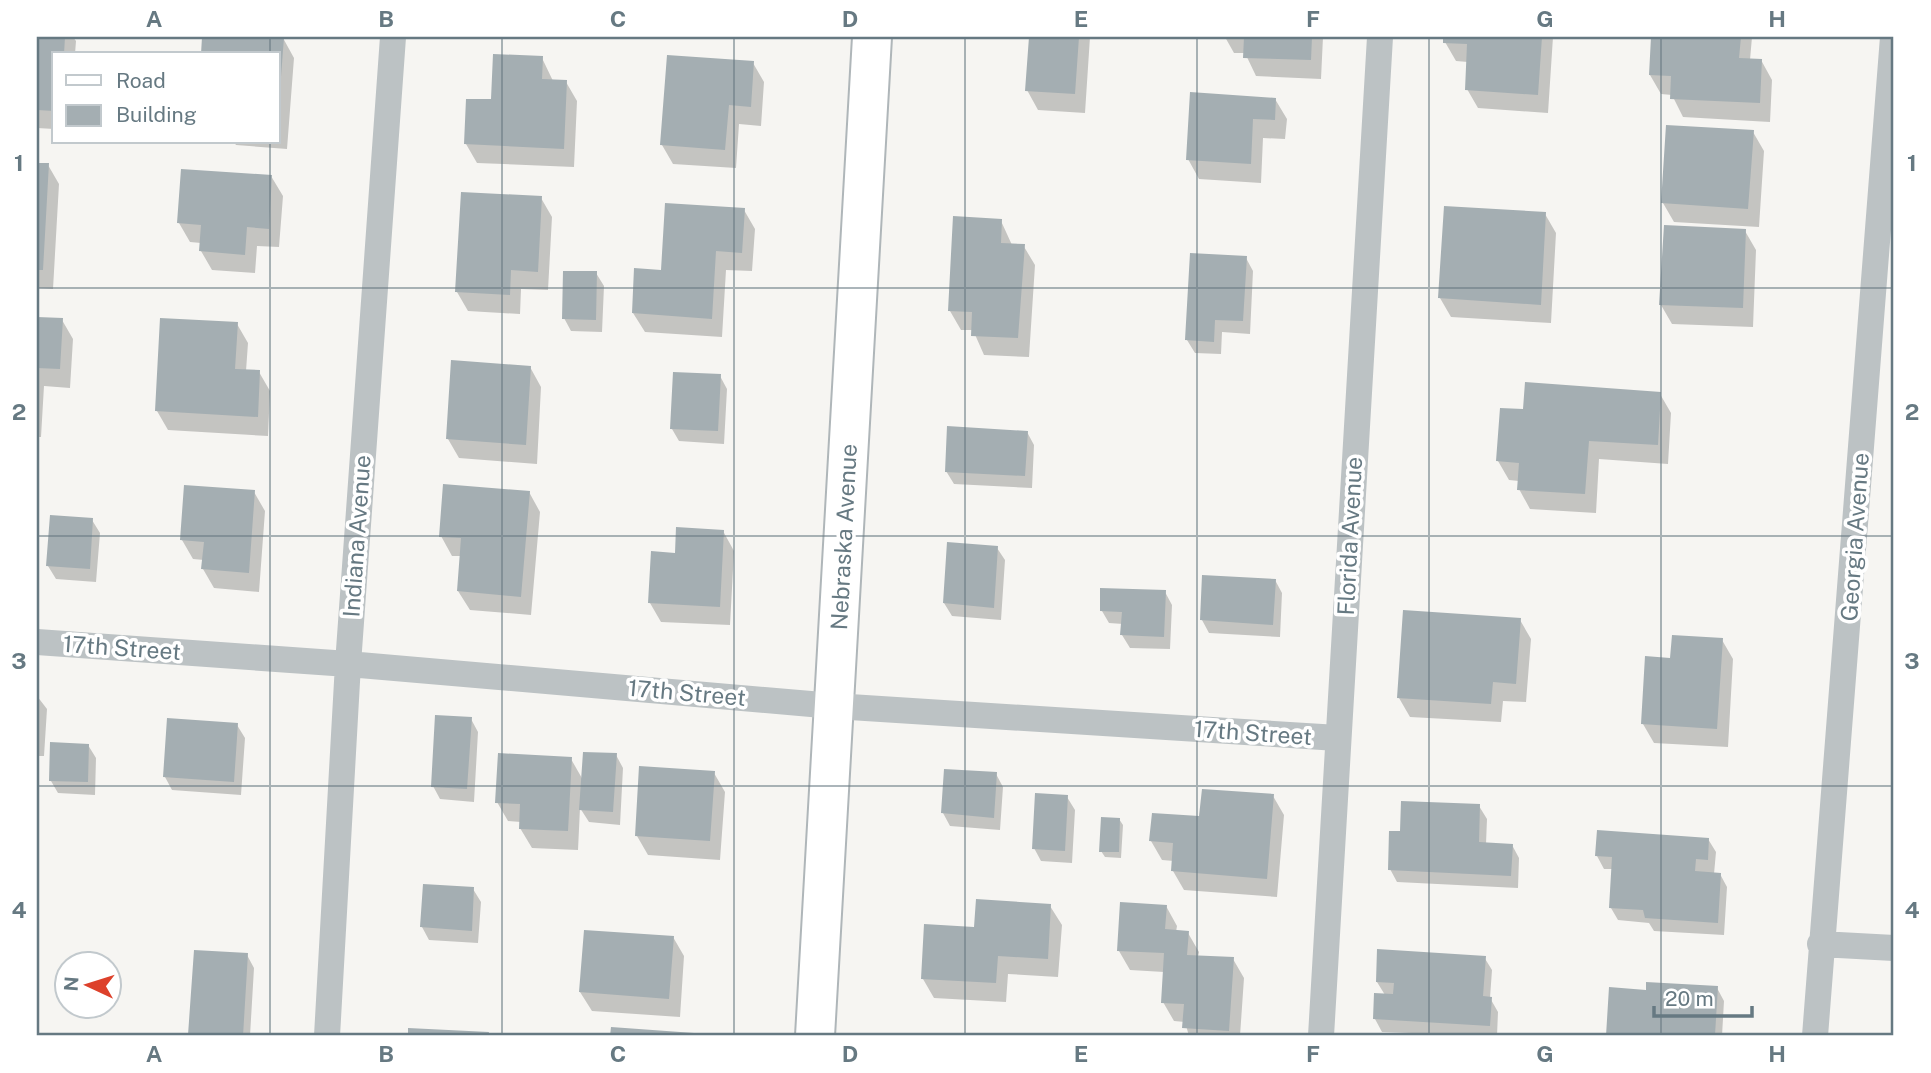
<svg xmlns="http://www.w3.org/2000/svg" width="1931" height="1073" viewBox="0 0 1931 1073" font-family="'Public Sans',sans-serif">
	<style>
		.shadow { fill: #0003 }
		.building { fill: #a4aeb2 }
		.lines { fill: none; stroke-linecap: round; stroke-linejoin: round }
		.secondary-casing { stroke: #afb6b9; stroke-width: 42 }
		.minor { stroke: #bcc2c4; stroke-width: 26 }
		.secondary { stroke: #fff; stroke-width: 38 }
		.grid { fill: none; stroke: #667982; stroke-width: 2; stroke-opacity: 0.55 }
		.labels { text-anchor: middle; stroke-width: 7; stroke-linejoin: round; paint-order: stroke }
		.street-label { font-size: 23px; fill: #667982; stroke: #fff }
		.neatline { fill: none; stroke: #667982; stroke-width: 2.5 }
		.grid-label { font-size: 23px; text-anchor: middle; font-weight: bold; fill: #667982 }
	</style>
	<rect width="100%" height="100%" fill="#f6f5f2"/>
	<path class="shadow" d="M37,37H73L76,41L75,54H54V129L37,128Z
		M204,37L283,38L294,58L287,149L236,145L234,142H278V54H203Z
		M1031,37H1090L1085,113L1038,110L1027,90Z
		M1225,37H1323L1321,79L1256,76L1245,53H1234Z
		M1445,37H1553L1548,113L1478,108L1467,89L1468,62L1456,61L1445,42Z
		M1652,37H1752L1750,60H1761L1772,80L1770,122L1683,117L1672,95L1661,94L1650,75Z
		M542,58L553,81L566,82L577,101L574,167L477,163L466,144L493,101Z
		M753,63L764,82L761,126L739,124L736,168L673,164L662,145Z
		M1275,99L1287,119L1285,139L1263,138L1261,183L1199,179L1188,159Z
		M1753,132L1764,151L1759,227L1674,222L1663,203Z
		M37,164L48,165L59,184L53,289L37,288Z
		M271,176L283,196L279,247L257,246L255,273L212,270L201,251V243L190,242L179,223Z
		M541,198L552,217L548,290L521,289L520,314L468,311L457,292Z
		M744,210L755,229L752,271L726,270L722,337L645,332L633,313L662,272Z
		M1545,214L1556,233L1551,323L1451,317L1440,298Z
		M1001,221L1012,245H1023L1035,265L1029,357L984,355L973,330H961L950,311Z
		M1745,231L1756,250L1753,327L1672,324L1661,305Z
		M1246,258L1253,271L1250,334L1222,332L1221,354L1195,353L1187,340Z
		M596,273L604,286L602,332L571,331L564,318Z
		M37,319L62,320L73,339L70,388L44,386L41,437H37Z
		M237,324L248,343L246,371L259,372L270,391L268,436L168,430L157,411Z
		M530,367L541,387L537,464L459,458L448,439Z
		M720,376L727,389L724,444L679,441L672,429Z
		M1660,394L1671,413L1668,464L1599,459L1596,513L1530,509L1519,489V481L1509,480L1498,461L1524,411Z
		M1027,432L1034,445L1032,488L954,484L946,471Z
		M254,492L265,511L259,592L214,588L203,569L204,560L193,559L182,540Z
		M529,492L540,512L531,615L470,610L458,591L461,556H452L441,536Z
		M37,514L38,517L37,545Z
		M92,520L100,533L96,582L56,579L48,566Z
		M723,531L734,551L730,625L661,622L650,603L677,555Z
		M997,548L1005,560L1001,620L952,616L944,603Z
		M1275,580L1282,593L1280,637L1209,633L1202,620Z
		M1165,592L1172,605L1170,649L1130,648L1122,635L1123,624L1109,623L1102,611Z
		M1520,620L1531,639L1526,702L1503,701L1501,722L1410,717L1399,698Z
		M1722,640L1733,659L1728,747L1654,743L1643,724L1672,660Z
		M37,696L47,709L44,756H37Z
		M471,719L478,732L474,802L440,799L433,786Z
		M237,725L245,738L241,795L172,790L165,777Z
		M88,745L96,758L95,795L58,793L51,781Z
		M616,755L623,768L620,825L589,822L580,808L578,850L532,848L520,828L521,822L508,821L497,802L571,759L583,780Z
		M714,773L725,792L720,860L648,855L637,836Z
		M996,774L1003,787L1000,830L950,826L943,813Z
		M1273,796L1284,815L1277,897L1184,890L1173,871L1174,861L1162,860L1151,841L1201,818Z
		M1067,797L1075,810L1072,863L1041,861L1034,848Z
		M1479,806L1487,819L1486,844L1512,845L1519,858L1518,888L1397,882L1390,869L1401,833Z
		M1119,819L1123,825L1121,858L1105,857L1101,851Z
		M1708,839L1716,852L1714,874H1720L1727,887L1724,935L1654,931L1649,923L1618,920L1611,908L1613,869H1604L1597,856Z
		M473,889L481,902L478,943L429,940L422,927Z
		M1050,906L1062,925L1058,977L1008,974L1006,1002L934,998L923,979L976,928Z
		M1166,906L1177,926L1176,932L1188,933L1199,952L1198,957L1233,959L1244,978L1240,1036H1189L1185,1022L1174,1021L1163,1002L1164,972L1130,970L1119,951Z
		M673,937L684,956L680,1017L592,1011L580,992Z
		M247,955L254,968L250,1036H190Z
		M1484,957L1492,970L1490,998L1498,1012L1497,1036L1382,1032L1375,1019L1385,995L1377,982Z
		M1717,988L1724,1001L1722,1036H1608L1610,989L1647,992Z"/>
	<path class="building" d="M37,37H65L64,54H54V111L37,110Z
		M202,37H284L280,90L278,54H201Z
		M1029,37H1079L1075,94L1025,91Z
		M1244,37H1312L1311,60L1243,58Z
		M1443,37H1542L1538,95L1465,90L1467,44L1443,43Z
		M1651,37H1741L1739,58L1762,59L1760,103L1670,99L1671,76L1649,75Z
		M493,54L543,56L542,79L567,80L564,149L464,144L466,99H491Z
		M667,55L754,61L751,107L729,105L725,150L660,145Z
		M1190,92L1276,98L1275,120L1253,119L1251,164L1186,160Z
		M1666,125L1754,130L1748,209L1661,203Z
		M37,163H49L43,270H37Z
		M181,169L272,175L269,229L247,227L245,255L199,251L201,225L177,223Z
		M461,192L542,196L538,272L511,270L510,295L455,292Z
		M665,203L745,208L742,253L716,251L712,319L632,313L634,268L661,270Z
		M1444,206L1546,212L1541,305L1438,298Z
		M953,216L1002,219L1001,243L1025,244L1018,338L971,336L972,312L948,311Z
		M1664,225L1746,229L1743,308L1659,305Z
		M1190,253L1247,256L1243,321L1215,320L1214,342L1185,340Z
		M563,271H597L596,320L562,319Z
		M37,317L63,318L60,369L37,368Z
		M160,318L238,322L235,369L260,370L258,417L155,411Z
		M451,360L531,366L526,445L446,439Z
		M673,372L721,374L718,431L670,429Z
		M1525,382L1661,392L1658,445L1589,441L1585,494L1517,490L1519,463L1496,461L1500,408L1523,409Z
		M947,426L1028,431L1025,476L945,472Z
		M443,484L530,491L521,597L457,591L461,538L439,537Z
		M184,485L255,490L249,573L201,569L204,542L180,540Z
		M50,515L93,518L90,569L46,566Z
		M676,527L724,530L720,607L648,603L651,551L675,553Z
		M947,542L998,546L994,608L943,603Z
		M1202,575L1276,579L1273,625L1200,620Z
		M1100,588L1166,590L1164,637L1120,635L1122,612L1100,611Z
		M1403,610L1521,618L1516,684L1493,682L1491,704L1397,698Z
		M1672,635L1723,638L1717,729L1641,724L1645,656L1670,658Z
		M435,715L472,717L467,789L431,787Z
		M167,718L238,723L234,782L163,777Z
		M50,742L89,744L88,782L49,781Z
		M583,752L617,753L613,812L579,810Z
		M498,753L572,757L568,831L519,829L520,804L495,803Z
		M639,766L715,771L710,841L635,836Z
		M944,769L997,772L994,818L941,813Z
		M1202,789L1274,794L1267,879L1171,871L1173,843L1149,841L1152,813L1199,816Z
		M1035,793L1068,795L1065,851L1032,849Z
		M1401,801L1480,804L1479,842L1513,844L1511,876L1388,870L1389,831H1400Z
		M1101,817L1120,818L1119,852H1099Z
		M1597,830L1709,838L1708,860L1696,859L1695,871L1721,873L1718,923L1645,918L1643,910L1609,908L1612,857L1595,856Z
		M423,884L474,887L472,931L420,927Z
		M976,899L1051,904L1048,959L998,956L996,983L921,979L924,924L974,927Z
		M1120,902L1167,905L1165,929L1189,931L1187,955L1234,957L1229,1031L1182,1028L1184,1004L1161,1003L1164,953L1117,951Z
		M584,930L674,936L669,999L579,992Z
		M1377,949L1486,956L1483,996L1492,997L1490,1026L1373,1019L1374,993L1393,994L1394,983L1376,982Z
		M194,950L248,953L243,1036L188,1035Z
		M1646,982L1718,986L1715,1035L1606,1036L1609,987L1646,990Z
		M611,1027L708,1034V1036H610Z
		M408,1028L489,1032L488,1036H408Z"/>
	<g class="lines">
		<g class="secondary-casing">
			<path id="secondary" d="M815,1036L872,37"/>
		</g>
		<path class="minor" d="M37,642L348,664L834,706L1338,738
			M1820,944L1894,948
			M327,1036L348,664L393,37
			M1321,1036L1380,37
			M1815,1036L1893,37"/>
		<use href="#secondary" class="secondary"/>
	</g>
	<path class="grid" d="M270,37V54M502,37V1036M734,37V1036M965,37V1036M1197,37V1036M1429,37V1036M1661,37V1036M270,142V1036M37,288H1894M37,536H1894M37,786H1894"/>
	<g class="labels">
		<g class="street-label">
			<text transform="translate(357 536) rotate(-86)" y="8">Indiana Avenue</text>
			<text transform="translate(1350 536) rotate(-87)" y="8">Florida Avenue</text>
			<text transform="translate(844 537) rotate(-87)" y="8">Nebraska Avenue</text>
			<text transform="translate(1855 537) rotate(-86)" y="8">Georgia Avenue</text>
			<text transform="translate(122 648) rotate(4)" y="8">17th Street</text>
			<text transform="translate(687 693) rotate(5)" y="8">17th Street</text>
			<text transform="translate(1253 733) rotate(4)" y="8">17th Street</text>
		</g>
	</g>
	<rect width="1931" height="1073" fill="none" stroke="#ffffff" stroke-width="77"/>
	<rect x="52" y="52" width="228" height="91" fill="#ffffff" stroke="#c2c9cd" stroke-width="2"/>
	<rect x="66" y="75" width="35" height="10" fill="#ffffff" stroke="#c2c9cd" stroke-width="2"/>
	<text x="116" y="88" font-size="21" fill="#667982">Road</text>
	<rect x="66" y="105" width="35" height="21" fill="#a4aeb2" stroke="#c2c9cd" stroke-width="2"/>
	<text x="116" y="122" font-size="21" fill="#667982">Building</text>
	<g transform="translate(88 985) rotate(274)"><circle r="33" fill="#ffffff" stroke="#c2c9cd" stroke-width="2"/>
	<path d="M0-5L12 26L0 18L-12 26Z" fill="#dd412b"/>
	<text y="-10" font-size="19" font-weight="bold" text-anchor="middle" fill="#667982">N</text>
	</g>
	<path d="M1654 1006v10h98v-10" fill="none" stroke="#667982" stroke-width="3.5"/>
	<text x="1665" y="1006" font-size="21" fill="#667982" stroke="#ffffff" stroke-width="5" paint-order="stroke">20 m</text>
	<rect x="38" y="38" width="1854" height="996" class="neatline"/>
	<g class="grid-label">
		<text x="154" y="27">A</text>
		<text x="386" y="27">B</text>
		<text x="618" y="27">C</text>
		<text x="850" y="27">D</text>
		<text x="1081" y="27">E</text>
		<text x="1313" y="27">F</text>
		<text x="1545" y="27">G</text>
		<text x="1777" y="27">H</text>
		<text x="19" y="171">1</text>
		<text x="1912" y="171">1</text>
		<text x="19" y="420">2</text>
		<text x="1912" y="420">2</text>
		<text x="19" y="669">3</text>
		<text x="1912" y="669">3</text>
		<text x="19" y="918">4</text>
		<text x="1912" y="918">4</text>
		<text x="154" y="1062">A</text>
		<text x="386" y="1062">B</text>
		<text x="618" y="1062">C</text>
		<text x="850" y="1062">D</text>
		<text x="1081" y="1062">E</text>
		<text x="1313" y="1062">F</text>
		<text x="1545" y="1062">G</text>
		<text x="1777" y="1062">H</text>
	</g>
</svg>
